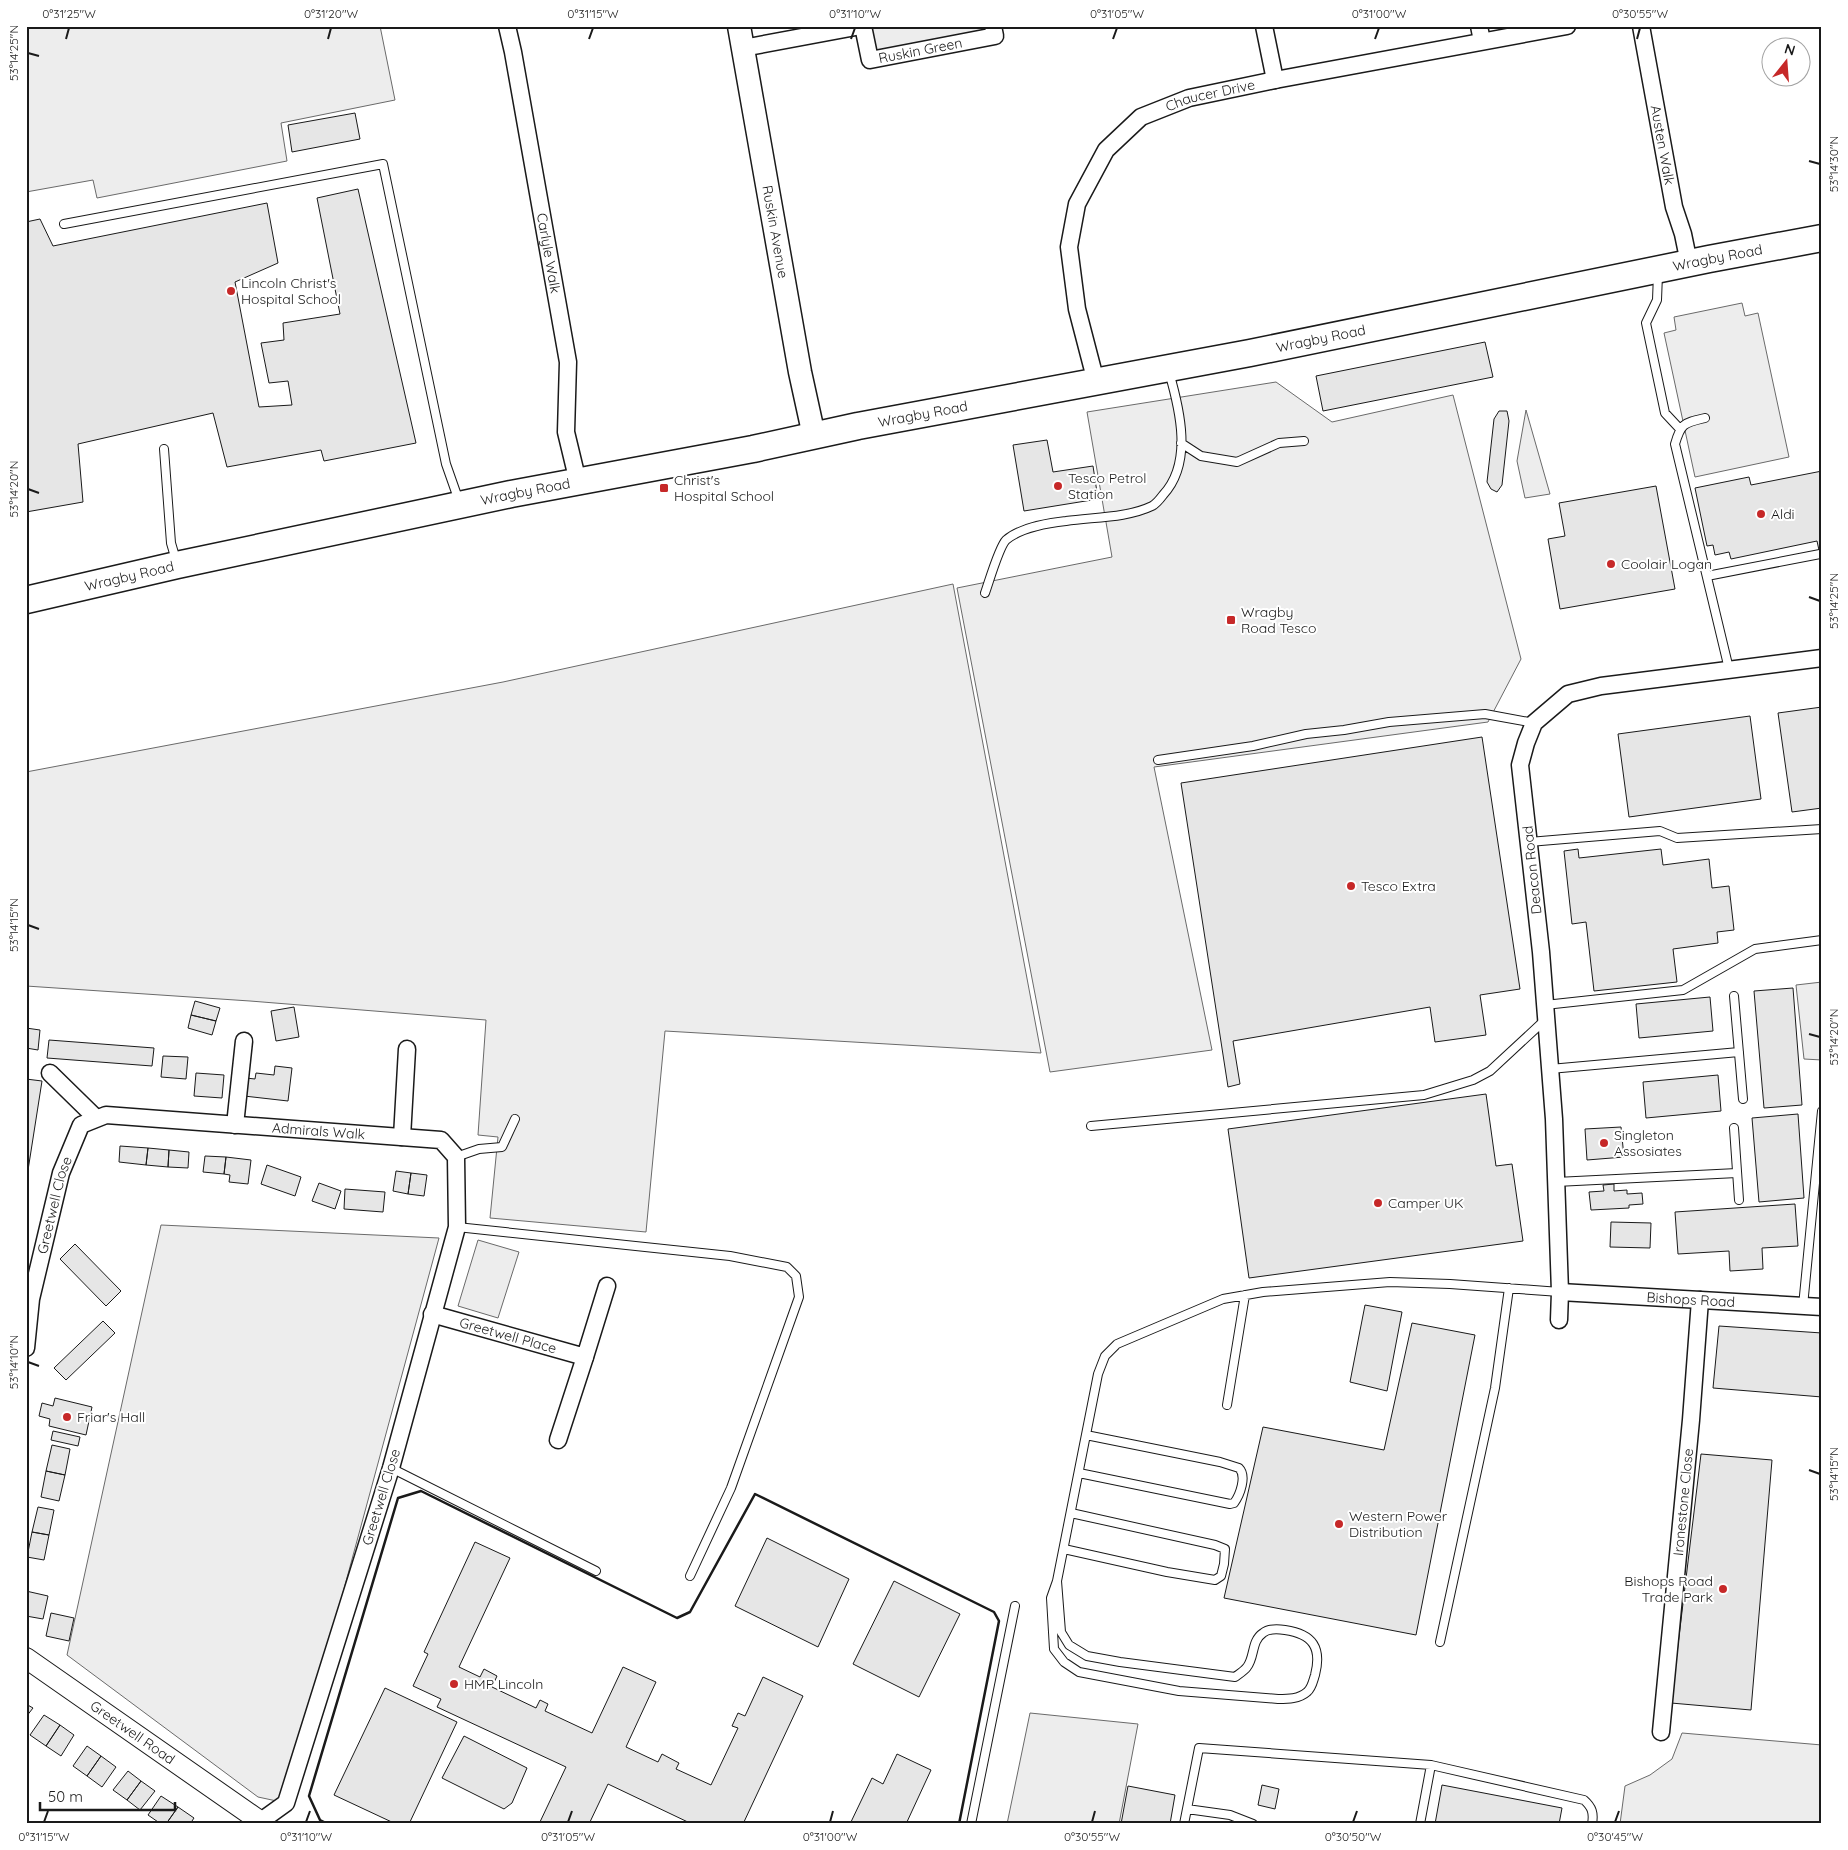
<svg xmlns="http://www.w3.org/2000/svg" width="1848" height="1850" viewBox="0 0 1848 1850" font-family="Quicksand,sans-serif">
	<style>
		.built { fill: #ededed; stroke: #6a6a6a }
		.building { fill: #e6e6e6; stroke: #1a1a1a }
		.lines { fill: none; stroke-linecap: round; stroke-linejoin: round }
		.service-casing { stroke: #1a1a1a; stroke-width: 10 }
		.minor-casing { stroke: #1a1a1a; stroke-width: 19 }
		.tertiary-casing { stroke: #1a1a1a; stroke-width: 22 }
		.secondary-casing { stroke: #1a1a1a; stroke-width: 25 }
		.primary-casing { stroke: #1a1a1a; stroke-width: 29 }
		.service { stroke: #fff; stroke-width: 8 }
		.minor { stroke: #fff; stroke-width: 16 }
		.tertiary { stroke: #fff; stroke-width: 20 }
		.secondary { stroke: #fff; stroke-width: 22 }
		.primary { stroke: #fff; stroke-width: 26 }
		.wall { stroke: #1a1a1a; stroke-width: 2.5 }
		.ticks { fill: none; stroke: #1a1a1a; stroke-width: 2 }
		.poi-dot { fill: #c62828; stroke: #fff; stroke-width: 2 }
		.labels { text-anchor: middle; stroke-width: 4; stroke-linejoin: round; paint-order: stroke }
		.street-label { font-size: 14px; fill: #1a1a1a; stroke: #fff }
		.poi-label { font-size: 14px; fill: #1a1a1a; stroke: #fff; text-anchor: start }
		.neatline { fill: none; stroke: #1a1a1a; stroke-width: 2 }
		.ticks-label { font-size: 12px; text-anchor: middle; fill: #1a1a1a }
	</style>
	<rect width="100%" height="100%" fill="#fff"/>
	<path class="built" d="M26,26H380L395,100L281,123L287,161L97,198L93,180L26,192Z
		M863,26H993L995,36L870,60Z
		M1742,303L1745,316L1758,313L1789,457L1695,477L1664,333L1676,330L1674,317Z
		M1276,382L1332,422L1453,395L1521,659L1488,722L1154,767L1212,1050L1050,1072L957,588L1112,557L1087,412Z
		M1526,410L1550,494L1525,498L1517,461Z
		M953,584L1041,1053L665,1031L646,1232L490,1218L498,1137L478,1135L486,1020L250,1001L26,986V772L503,682Z
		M1822,982V1060L1804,1059L1796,985Z
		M161,1225L439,1238L286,1803L258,1797L67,1655Z
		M478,1240L519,1252L498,1318L458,1306Z
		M1030,1713L1138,1724L1119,1824H1007Z
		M1682,1733L1822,1745V1824H1620L1625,1786L1650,1775L1672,1759Z"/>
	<path class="building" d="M355,113L360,139L292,152L288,125Z
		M358,189L416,443L324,461L321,450L227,467L213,413L78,444L83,502L26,512V222L40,219L53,246L267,203L278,263L235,282L259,407L292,405L288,381L269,383L261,343L284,340L283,323L340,314L317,198Z
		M1485,342L1493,377L1323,411L1316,376Z
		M1499,411H1507L1509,421L1502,485L1497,492L1491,489L1487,482L1494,419Z
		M1047,440L1053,472L1093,466L1098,499L1024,511L1013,445Z
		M1822,471V564L1817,541L1731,559L1729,552L1715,555L1713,545L1707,546L1695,488L1749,477L1751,485Z
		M1656,486L1675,589L1560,609L1548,539L1565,536L1559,503Z
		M1822,707V808L1792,812L1778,713Z
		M1750,716L1761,799L1629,817L1618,734Z
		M1482,737L1520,989L1480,995L1486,1035L1435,1042L1430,1007L1233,1041L1240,1084L1228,1087L1181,783Z
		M1578,849L1579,858L1661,849L1663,865L1709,859L1712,888L1729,886L1734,930L1717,932L1718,943L1673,949L1677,982L1594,991L1586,922L1572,924L1564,851Z
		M1793,988L1802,1105L1764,1108L1754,991Z
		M1710,997L1713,1031L1639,1038L1636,1004Z
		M195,1001L220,1008L216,1021L191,1015Z
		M294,1007L299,1037L276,1041L271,1011Z
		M191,1015L216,1021L212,1035L188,1028Z
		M26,1028L40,1030L38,1050L26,1048Z
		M49,1040L154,1048L152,1066L47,1058Z
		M163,1056L188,1057L186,1079L161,1077Z
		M275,1066L292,1068L288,1101L244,1096L246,1078L255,1079L256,1073L274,1075Z
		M196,1073L224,1075L222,1098L194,1096Z
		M1718,1075L1721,1111L1646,1118L1643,1082Z
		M26,1079L42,1081L26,1183Z
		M1486,1094L1496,1166L1512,1164L1523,1241L1249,1278L1228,1129Z
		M1798,1114L1804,1198L1759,1202L1752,1118Z
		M1621,1127L1624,1157L1587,1160L1585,1129Z
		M120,1146L148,1148L146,1165L119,1162Z
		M148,1148L169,1150L168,1167L146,1165Z
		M169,1150L189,1152L188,1168L168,1167Z
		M205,1156L226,1157L224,1174L203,1172Z
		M226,1157L251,1160L248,1184L229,1182L230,1175L224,1174Z
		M267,1165L301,1177L295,1196L261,1184Z
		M1822,1169V1198H1820Z
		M396,1171L411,1173L408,1194L393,1191Z
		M411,1173L427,1175L424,1196L408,1194Z
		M319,1183L341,1191L335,1209L312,1201Z
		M1614,1184V1191L1627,1190V1194L1642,1193L1643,1204L1629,1205V1208L1591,1210L1589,1192L1604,1191L1603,1185Z
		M345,1189L385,1192L383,1212L344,1209Z
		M1795,1204L1798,1246L1762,1248L1763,1269L1730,1271L1729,1251L1678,1254L1675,1212Z
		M1611,1222L1651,1223L1650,1248L1610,1247Z
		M75,1244L121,1291L106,1306L60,1259Z
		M1365,1305L1402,1312L1387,1391L1350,1382Z
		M103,1321L115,1333L66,1380L54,1368Z
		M1412,1323L1475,1335L1416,1635L1224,1598L1263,1427L1384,1450Z
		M1719,1326L1822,1333V1397L1713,1388Z
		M55,1398L92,1407L86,1435L49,1426L50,1419L39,1416L42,1403L53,1406Z
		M53,1431L80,1437L78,1446L51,1440Z
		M52,1445L70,1449L65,1475L46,1471Z
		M1701,1454L1772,1460L1751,1710L1671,1703Z
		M46,1471L65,1475L59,1501L41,1497Z
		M38,1507L54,1510L49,1535L32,1532Z
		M32,1532L49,1535L44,1560L27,1557Z
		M767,1538L849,1579L818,1647L735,1606Z
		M475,1542L510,1558L459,1667L480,1677L484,1669L497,1676L492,1687L536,1708L540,1700L548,1704L545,1711L592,1733L623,1667L656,1682L626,1747L658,1762L662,1754L679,1763L676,1769L711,1785L738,1728L732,1726L738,1713L745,1716L763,1677L803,1696L743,1824H692L608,1784L589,1824H539L566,1767L437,1707L441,1699L413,1686L428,1654L424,1652Z
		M894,1581L960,1614L919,1697L853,1664Z
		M26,1591L48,1596L43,1619L26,1616Z
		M51,1613L74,1618L69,1641L46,1636Z
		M385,1688L457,1722L409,1824H396L334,1795Z
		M26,1704L33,1708L26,1717Z
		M44,1715L60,1725L46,1746L30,1735Z
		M60,1725L74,1735L61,1756L46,1746Z
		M464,1736L527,1768L512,1803L504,1809L442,1778Z
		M87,1746L101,1756L87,1776L73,1766Z
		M897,1754L931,1770L906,1824H850L872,1778L883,1784Z
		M101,1756L116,1767L102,1787L87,1776Z
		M128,1771L141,1781L127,1800L113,1790Z
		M141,1781L155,1791L140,1810L127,1800Z
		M1262,1785L1279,1789L1275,1809L1258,1805Z
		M1442,1785L1562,1808L1559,1824H1435Z
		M1128,1786L1175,1795L1170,1824H1121Z
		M161,1796L178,1807L166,1824H161L148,1815Z
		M178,1807L194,1818L190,1824H166Z"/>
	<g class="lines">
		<g class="service-casing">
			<path id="service" d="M64,224L383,164L446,464L459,501
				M1658,274L1657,300L1646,323L1665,413L1679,428
				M1705,418C1684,423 1681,423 1675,444L1729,669
				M1181,443L1201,456L1237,462L1279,443L1304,441
				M164,449L171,543L176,560
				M1707,576L1820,554
				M985,593C989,582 999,547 1006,540C1020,528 1048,523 1066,521C1094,517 1127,518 1152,506C1156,504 1160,499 1163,495C1193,463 1180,410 1169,372
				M1158,760L1253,746L1306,734L1344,730L1389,722L1485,714L1534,723
				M1529,842L1660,831L1677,838L1822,829
				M1734,996L1743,1099
				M1545,1005L1683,990L1755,949L1822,940
				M1550,1069L1739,1052
				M1091,1126L1424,1095L1473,1080L1490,1071L1545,1020
				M1734,1128L1739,1200
				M456,1157L479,1149L502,1147L515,1119
				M1556,1182L1737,1173
				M457,1227L730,1256L787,1267L796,1276L799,1297L731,1488L690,1576
				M1803,1306L1822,1111
				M1227,1405L1245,1295
				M391,1468L596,1571
				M1079,1473L1230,1504L1234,1503C1240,1495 1247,1476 1239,1468L1220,1462L1086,1435
				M1064,1549L1167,1572L1215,1580L1221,1576L1224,1564L1225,1549L1215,1545L1071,1513
				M1057,1581L1061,1632L1069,1645L1087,1656L1120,1662L1235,1677C1239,1674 1244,1671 1247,1667C1255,1657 1251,1641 1263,1633C1269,1628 1278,1629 1285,1630C1313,1634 1322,1648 1315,1675C1313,1681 1312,1688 1307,1692C1299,1699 1288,1699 1278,1699L1179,1691L1079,1672L1064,1662L1054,1649L1051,1598L1057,1581L1098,1374L1105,1356L1117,1344L1223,1299L1263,1292L1390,1282L1450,1284L1560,1292
				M1440,1642L1495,1388L1509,1288
				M1187,1809L1230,1815L1253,1824
				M971,1824L1015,1606
				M1184,1824L1199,1748L1431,1765L1584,1800C1592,1807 1594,1813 1592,1824
				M1420,1824L1431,1765"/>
		</g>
		<g class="minor-casing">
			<g id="minor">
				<path id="s1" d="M507,26L513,52L568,362L566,432L578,482"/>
				<path id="s2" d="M863,26L870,60L995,36L993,26"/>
				<path d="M1264,26L1275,80"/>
				<path d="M1479,26L1482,41"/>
				<path id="s3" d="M1641,26L1674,207L1683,234L1689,263"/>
				<path d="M743,48L861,26"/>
				<path id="s4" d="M1096,382L1077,309L1069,247L1077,204L1106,150L1141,117L1189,98L1275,80L1567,26"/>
				<path d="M50,1073L96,1118"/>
				<path d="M235,1125L244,1041"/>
				<path d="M402,1137L407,1049"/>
				<path id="s5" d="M1560,1292L1822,1307"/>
				<path id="s6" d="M432,1314L585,1357L607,1286"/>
				<path d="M1559,1320L1560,1292L1554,1119L1541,952L1520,765L1526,743L1534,723L1568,694L1601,686L1822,658"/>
				<path id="s7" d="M26,1348L31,1299L61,1173L81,1125L106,1115L441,1140L456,1157L457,1227L391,1468L286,1803L261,1821"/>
				<path d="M558,1440L585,1357"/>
				<path id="s8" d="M1661,1732L1691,1420L1700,1300"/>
			</g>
		</g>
		<g class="tertiary-casing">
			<g id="tertiary">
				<path id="s9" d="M26,1658L264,1824"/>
			</g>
		</g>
		<g class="secondary-casing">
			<g id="secondary">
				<path id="s10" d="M739,26L800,372L814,436"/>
			</g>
		</g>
		<g class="primary-casing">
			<g id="primary">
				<path id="s11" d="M26,600L177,565L511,494L753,449L858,426L1250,353L1709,259L1822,238"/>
			</g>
		</g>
		<use href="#service" class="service"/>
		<use href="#minor" class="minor"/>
		<use href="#tertiary" class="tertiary"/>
		<use href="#secondary" class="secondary"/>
		<use href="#primary" class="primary"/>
		<path class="wall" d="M328,1824L320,1820L309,1796L398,1498L421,1491L677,1618L690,1612L755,1494L994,1612L999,1621L959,1824"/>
	</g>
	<path class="ticks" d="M66,39L69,28M328,39L331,28M589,39L593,28M851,39L855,28M1113,39L1117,28M1375,39L1379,28M1637,39L1640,28M28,53L39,56M1809,161L1820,164M28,489L39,493M1809,597L1820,601M28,925L39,929M1809,1034L1820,1037M28,1362L39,1366M1809,1470L1820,1474M44,1822L48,1811M306,1822L310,1811M568,1822L572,1811M830,1822L833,1811M1092,1822L1095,1811M1353,1822L1357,1811M1615,1822L1619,1811"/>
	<g class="poi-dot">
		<circle cx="231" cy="291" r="5"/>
		<circle cx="1058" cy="486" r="5"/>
		<rect x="659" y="483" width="10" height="10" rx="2.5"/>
		<circle cx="1761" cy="514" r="5"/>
		<circle cx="1611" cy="564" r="5"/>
		<rect x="1226" y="615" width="10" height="10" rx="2.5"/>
		<circle cx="1351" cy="886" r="5"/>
		<circle cx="1604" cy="1143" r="5"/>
		<circle cx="1378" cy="1203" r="5"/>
		<circle cx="67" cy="1417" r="5"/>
		<circle cx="1339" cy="1524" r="5"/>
		<circle cx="1723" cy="1589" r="5"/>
		<circle cx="454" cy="1684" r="5"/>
	</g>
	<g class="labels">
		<g class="street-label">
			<text dy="5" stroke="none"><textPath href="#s2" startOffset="86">Ruskin Green</textPath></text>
			<text dy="5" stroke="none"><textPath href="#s4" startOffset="364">Chaucer Drive</textPath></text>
			<text dy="5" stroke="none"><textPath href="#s3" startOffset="121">Austen Walk</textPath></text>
			<text dy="5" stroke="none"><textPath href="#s10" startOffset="209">Ruskin Avenue</textPath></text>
			<text dy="5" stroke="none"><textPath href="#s1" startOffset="231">Carlyle Walk</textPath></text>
			<text dy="5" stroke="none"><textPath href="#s11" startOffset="1726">Wragby Road</textPath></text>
			<text dy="5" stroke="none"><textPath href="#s11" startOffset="1321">Wragby Road</textPath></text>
			<text dy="5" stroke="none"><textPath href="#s11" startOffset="916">Wragby Road</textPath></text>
			<text dy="5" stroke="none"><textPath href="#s11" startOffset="511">Wragby Road</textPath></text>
			<text dy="5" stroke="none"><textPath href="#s11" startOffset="106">Wragby Road</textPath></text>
			<text transform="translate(1532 870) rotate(-96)" y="5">Deacon Road</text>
			<text dy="5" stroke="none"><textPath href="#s7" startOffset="471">Admirals Walk</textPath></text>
			<text dy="5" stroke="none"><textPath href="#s7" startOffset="146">Greetwell Close</textPath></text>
			<text dy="5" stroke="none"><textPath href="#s5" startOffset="131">Bishops Road</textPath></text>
			<text dy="5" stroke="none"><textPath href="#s6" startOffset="79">Greetwell Place</textPath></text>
			<text transform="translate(381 1497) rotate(-73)" y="5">Greetwell Close</text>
			<text dy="5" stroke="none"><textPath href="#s8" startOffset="231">Ironestone Close</textPath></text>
			<text dy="5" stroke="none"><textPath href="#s9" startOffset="130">Greetwell Road</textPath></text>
		</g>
		<g class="poi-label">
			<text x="241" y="288">Lincoln Christ's<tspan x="241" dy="16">Hospital School</tspan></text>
			<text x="1068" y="483">Tesco Petrol<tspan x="1068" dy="16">Station</tspan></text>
			<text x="674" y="485">Christ's<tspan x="674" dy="16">Hospital School</tspan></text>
			<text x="1771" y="519">Aldi</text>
			<text x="1621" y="569">Coolair Logan</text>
			<text x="1241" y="617">Wragby<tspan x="1241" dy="16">Road Tesco</tspan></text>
			<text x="1361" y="891">Tesco Extra</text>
			<text x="1614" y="1140">Singleton<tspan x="1614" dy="16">Assosiates</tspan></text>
			<text x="1388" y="1208">Camper UK</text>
			<text x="77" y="1422">Friar's Hall</text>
			<text x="1349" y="1521">Western Power<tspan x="1349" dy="16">Distribution</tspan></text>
			<text x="1713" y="1586" text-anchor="end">Bishops Road<tspan x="1713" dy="16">Trade Park</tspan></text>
			<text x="464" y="1689">HMP Lincoln</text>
		</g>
	</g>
	<rect width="1848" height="1850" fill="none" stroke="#ffffff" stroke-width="55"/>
	<g transform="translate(1786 62) rotate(17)"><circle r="24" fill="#ffffff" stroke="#a3a3a3"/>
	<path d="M0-4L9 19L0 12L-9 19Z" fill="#c62828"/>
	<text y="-8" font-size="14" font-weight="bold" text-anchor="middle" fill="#1a1a1a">N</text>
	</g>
	<path d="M40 1802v8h135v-8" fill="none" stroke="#1a1a1a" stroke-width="2.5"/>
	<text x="48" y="1802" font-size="15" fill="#1a1a1a" stroke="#ffffff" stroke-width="4" paint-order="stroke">50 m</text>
	<rect x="28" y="28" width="1792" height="1794" class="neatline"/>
	<g class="ticks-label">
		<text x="69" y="18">0°31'25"W</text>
		<text x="331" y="18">0°31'20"W</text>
		<text x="593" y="18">0°31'15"W</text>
		<text x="855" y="18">0°31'10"W</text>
		<text x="1117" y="18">0°31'05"W</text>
		<text x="1379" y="18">0°31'00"W</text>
		<text x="1640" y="18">0°30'55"W</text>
		<text transform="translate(14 53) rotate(-90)" y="4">53°14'25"N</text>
		<text transform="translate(1834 164) rotate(-90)" y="4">53°14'30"N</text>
		<text transform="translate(14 489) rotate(-90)" y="4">53°14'20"N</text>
		<text transform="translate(1834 601) rotate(-90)" y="4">53°14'25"N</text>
		<text transform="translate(14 925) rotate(-90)" y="4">53°14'15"N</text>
		<text transform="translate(1834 1037) rotate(-90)" y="4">53°14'20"N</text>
		<text transform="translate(14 1362) rotate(-90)" y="4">53°14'10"N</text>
		<text transform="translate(1834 1474) rotate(-90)" y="4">53°14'15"N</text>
		<text x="44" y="1841">0°31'15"W</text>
		<text x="306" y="1841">0°31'10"W</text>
		<text x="568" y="1841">0°31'05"W</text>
		<text x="830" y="1841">0°31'00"W</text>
		<text x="1092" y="1841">0°30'55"W</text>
		<text x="1353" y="1841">0°30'50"W</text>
		<text x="1615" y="1841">0°30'45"W</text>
	</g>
</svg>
